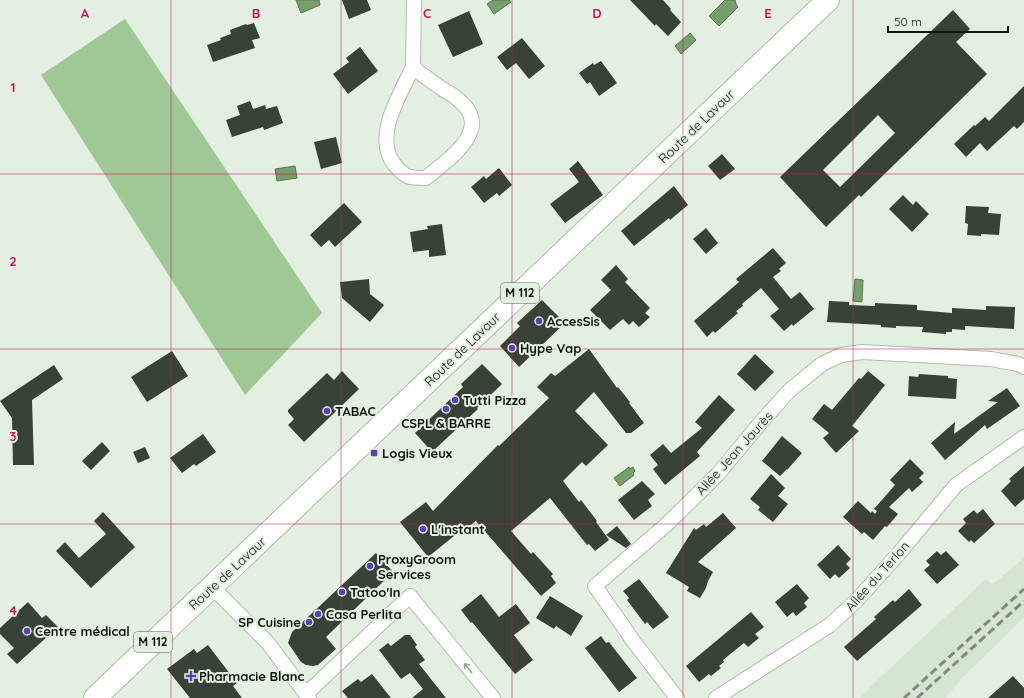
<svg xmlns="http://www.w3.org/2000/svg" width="1024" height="698" viewBox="0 0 1024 698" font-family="Quicksand,sans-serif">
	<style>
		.built { fill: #d4e5d0 }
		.green { fill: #a0c796 }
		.water { fill: #779f6d; stroke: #587550 }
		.building { fill: #384236; fill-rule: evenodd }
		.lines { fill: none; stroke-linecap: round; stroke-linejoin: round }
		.minor-casing { stroke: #b0bbad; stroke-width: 16 }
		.primary-casing { stroke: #b0bbad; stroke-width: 24 }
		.minor { stroke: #fff; stroke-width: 14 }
		.primary { stroke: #fff; stroke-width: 22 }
		.rail { stroke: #828a80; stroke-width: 3; stroke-dasharray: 8 4; stroke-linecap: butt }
		.oneway { stroke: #9fa19f }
		.grid { fill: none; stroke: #c2185b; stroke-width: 1; stroke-opacity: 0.55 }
		.poi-dot { fill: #5e3fb8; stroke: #e3efe0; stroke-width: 1.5 }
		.labels { text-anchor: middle; stroke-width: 4; stroke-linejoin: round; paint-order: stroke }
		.shield { fill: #e3efe0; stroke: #4f554d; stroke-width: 1 }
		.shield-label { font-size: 12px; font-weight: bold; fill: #10130e }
		.street-label { font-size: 13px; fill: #10130e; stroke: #e3efe0 }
		.poi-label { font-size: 13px; font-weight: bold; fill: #10130e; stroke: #e3efe0; text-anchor: start }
		.grid-label { font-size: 13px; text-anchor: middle; font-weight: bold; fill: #c2185b; stroke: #e3efe0; stroke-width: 4; stroke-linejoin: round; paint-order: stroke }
	</style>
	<rect width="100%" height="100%" fill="#e3efe0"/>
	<path class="built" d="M1024,558V617L960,680L946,698H860L869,688L986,579L992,585Z"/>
	<path class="green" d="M125,19L322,313L245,395L41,75Z"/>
	<path class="water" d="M296,0H319L320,5L301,13Z
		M493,0H509L511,2L494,14L487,4Z
		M725,0H735L736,4L738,7L719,26L709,16Z
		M690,33L696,40L681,54L675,46Z
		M295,166L297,178L277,181L275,169Z
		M855,279L863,280L862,302L853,301Z
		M629,467L630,469L633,467L635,471L633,473L634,475L620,486L614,478Z"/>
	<path class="building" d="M342,0H367L371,10L349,19Z
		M630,0H663L671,9L670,10L681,22L668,36L656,24L655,26Z
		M953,10L970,29L956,42L987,74L861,197L859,195L826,227L780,177ZM878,115L895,133L840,187L823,170Z
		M469,11L483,44L453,57L438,25Z
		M254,23L260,38L252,40L255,48L213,62L207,45L221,40L220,38L231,34L230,30L246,24L247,25Z
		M522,38L545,66L529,79L516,63L507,70L497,57Z
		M360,47L378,71L348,94L333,74L349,62L346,58Z
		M601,61L617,83L599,96L590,82L587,84L579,73L593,63L594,65Z
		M1024,86V122L1017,129L1014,126L987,151L980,143L966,157L954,144L974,125L975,126L985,117L989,121Z
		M250,101L253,109L265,105L266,109L277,106L283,123L264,130L263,127L232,137L226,120L240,115L237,106Z
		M336,137L342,163L321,169L314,142Z
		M722,154L735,169L720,180L708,166Z
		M578,161L603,195L565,223L550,204L579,182L569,169Z
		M499,168L512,185L499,196L497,193L484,203L471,187L484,176L486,179Z
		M674,186L688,205L670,220L669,218L634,246L621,231Z
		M903,195L913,205L916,201L929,214L912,232L889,209Z
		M344,203L362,222L335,247L329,240L321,247L310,235Z
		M966,206L989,207L988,213L1001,214L999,235L981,234V236L967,235L968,224L965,223Z
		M442,224L446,255L429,257V250L413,252L410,232L428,229L427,226Z
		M706,228L718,243L706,254L693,239Z
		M773,248L786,263L779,269L781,271L773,277L791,299L800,292L814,309L793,326L792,324L784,331L770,316L779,309L761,288L742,304L743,306L736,311L738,313L715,333L713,331L707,337L694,321L739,282L736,279Z
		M616,265L628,279L625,282L650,308L645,313L650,317L639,327L633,321L629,325L623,319L610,330L590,310L611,290L601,280Z
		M369,279L370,294L384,305L370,322L342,298L340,282Z
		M542,300L565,323L519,367L500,346L520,326L517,323Z
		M829,301L849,302V305L875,306V303L917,305V310L952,313V308L986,310V306L1015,307L1014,329L965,326V330L952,329V332H946V334L922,332L923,327L896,326V328L881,327V325L827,322Z
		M589,349L617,388L618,387L630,402L629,403L644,423L631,433H626L594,392L575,411L608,445L586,466L582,462L563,481L579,502L581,500L597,521L596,522L609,540L595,551L589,544L587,545L550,498L511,531L531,554L533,552L553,574L551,576L556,583L541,596L476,521L465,529L464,528L428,557L400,522L426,502L433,511L498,445L499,446L549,398L537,387L551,373L555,376Z
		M172,351L188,376L147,402L131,377Z
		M755,354L774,372L755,391L737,374Z
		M482,364L502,384L477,408L478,409L432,452L415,433L463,387L461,384Z
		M54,365L63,379L32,400L34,465H13L12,418L0,401Z
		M342,371L359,389L304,442L288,425L294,419L288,412V410L327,373L334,380Z
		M868,371L885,385L852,426L859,431L836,453L823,438L829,433L812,419L824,404L832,410L859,378L861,379Z
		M919,374L948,376V378L957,379L956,399L908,396L909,376L918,377Z
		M1007,388L1020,406L987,429L985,425L945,460L931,443L955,422L954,434L998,402L988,401Z
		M719,395L735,410L697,452L700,456L665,485L653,469L658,465L650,455L663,444L671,453L702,428L695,422Z
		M203,434L216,452L196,466L194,464L182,473L170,458Z
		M782,436L802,453L787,470V469L780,476L762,461Z
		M102,442L110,451L91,470L82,461Z
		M145,447L150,458L138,463L133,452Z
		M910,459L924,473L919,478L923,482L912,492L909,488L889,507L898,514L887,527L885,526L873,540L864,532L862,534L843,517L858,501L871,513L872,511L875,514L877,511L874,509L895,485L890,480Z
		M1024,466V499L1015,507L1001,491L1011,481L1009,479Z
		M771,474L785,488L778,496L788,504L773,522L758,510L760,507L750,499Z
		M642,481L655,494L648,500L652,506L634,520L618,500Z
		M983,509L995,524L974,543L971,540L969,542L958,531L966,523L963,519L974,510L977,514Z
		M103,512L135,547L91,588L56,551L65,542L79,558L106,534L94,521Z
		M723,513L736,528L698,562L713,572L708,581L706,588L700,598L687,591L689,587L666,573L694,528L696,530L704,524L706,527Z
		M617,526L631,544L626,548L606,535Z
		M838,545L851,559L846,564L850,568L839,578L835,574L830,579L817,565Z
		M937,551L941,555L946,551L959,565L937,584L924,570L930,565L926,561Z
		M376,553L393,572L326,637L336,649L318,665L313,666L306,665L301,662L288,643L292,632Z
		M639,579L669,617L653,629L647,622L645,624L627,600L629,598L623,591Z
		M797,584L809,598L804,603L807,607L796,616L793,612L787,617L775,602Z
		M909,589L922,605L857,661L844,647L876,619L874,617L893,600L895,602Z
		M481,594L499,617L516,604L530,623L514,635L533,660L515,674L472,622L471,623L461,610Z
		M550,596L583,616L571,636L556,626L554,629L536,618Z
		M28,602L42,618L46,615L58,627L17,664L7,654L14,648L0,634V628Z
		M751,612L764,627L755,634L759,638L748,647L744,643L723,660L724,662L719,666L721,668L711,676L709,674L699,682L686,666Z
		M405,635H410L417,645L415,647L425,660L419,664L446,698H412L423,689L410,673L401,679L379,650L388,643L391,646Z
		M601,636L606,643L609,642L637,678L619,692L585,648Z
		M208,645L237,683L233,686L242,698H190L167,669L194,649L197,653Z
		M372,674L391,698H348L342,691L358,679L361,682Z
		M1013,676L1024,688V698H988Z"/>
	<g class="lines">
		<g class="minor-casing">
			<path id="minor" d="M413,67C422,75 431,81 441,88C447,92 455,96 461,102C493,131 446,161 426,178C409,178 405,178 394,164C373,136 400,95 413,67Z
				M413,67L414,0
				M212,587L268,643L309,698
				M306,694L410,596L493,698
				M677,698L634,642L595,586L666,525L718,474L762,421L790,390L822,364L841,355L862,352L991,359L1018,364L1024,367
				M716,698L830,625L857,600L900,552L956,485L1024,437"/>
		</g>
		<g class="primary-casing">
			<path id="primary" d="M95,698L828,0"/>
		</g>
		<use href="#minor" class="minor"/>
		<use href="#primary" class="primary"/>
		<path class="rail" d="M904,698L1024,589
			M917,698L1024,601"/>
	</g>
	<defs><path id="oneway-shaft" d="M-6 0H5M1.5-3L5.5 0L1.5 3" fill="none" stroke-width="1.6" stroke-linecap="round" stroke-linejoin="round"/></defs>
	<use class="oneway" href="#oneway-shaft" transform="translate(468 668) rotate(-129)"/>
	<path class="grid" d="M171,0V698M341,0V698M512,0V698M683,0V698M853,0V698M0,174H1024M0,349H1024M0,524H1024"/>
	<g class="poi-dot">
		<circle cx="539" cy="321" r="4"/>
		<circle cx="512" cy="348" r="4"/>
		<circle cx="455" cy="400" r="4"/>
		<circle cx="446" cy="409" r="4"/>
		<circle cx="327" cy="411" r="4"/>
		<rect x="370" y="449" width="8" height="8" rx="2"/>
		<circle cx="423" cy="529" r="4"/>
		<circle cx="370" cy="566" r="4"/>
		<circle cx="342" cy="592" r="4"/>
		<circle cx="318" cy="614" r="4"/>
		<circle cx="309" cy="622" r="4"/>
		<circle cx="27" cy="631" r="4"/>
		<path d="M189 670h4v4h4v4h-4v4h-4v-4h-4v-4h4z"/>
	</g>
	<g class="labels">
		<g class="shield">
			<rect x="501" y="283" width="38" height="20" rx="3"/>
			<rect x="134" y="632" width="38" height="20" rx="3"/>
		</g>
		<g class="shield-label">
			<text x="520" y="297">M 112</text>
			<text x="153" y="646">M 112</text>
		</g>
		<g class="street-label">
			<text transform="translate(696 126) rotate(-44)" y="5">Route de Lavaur</text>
			<text transform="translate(462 349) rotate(-44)" y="5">Route de Lavaur</text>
			<text transform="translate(734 453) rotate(-48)" y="5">Allée Jean Jaurès</text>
			<text transform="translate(227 573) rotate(-43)" y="5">Route de Lavaur</text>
			<text transform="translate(877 576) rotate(-48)" y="5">Allée du Terlon</text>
		</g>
		<g class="poi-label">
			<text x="547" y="326">AccesSis</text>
			<text x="520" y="353">Hype Vap</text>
			<text x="463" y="405">Tutti Pizza</text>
			<text x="335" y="416">TABAC</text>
			<text x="446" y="428" text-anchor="middle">CSPL &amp; BARRE</text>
			<text x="382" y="458">Logis Vieux</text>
			<text x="431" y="534">L'instant</text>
			<text x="378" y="564">ProxyGroom<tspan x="378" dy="15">Services</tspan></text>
			<text x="350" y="597">Tatoo'In</text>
			<text x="326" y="619">Casa Perlita</text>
			<text x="301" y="627" text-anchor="end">SP Cuisine</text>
			<text x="35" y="636">Centre médical</text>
			<text x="199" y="681">Pharmacie Blanc</text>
		</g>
	</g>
	<g class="grid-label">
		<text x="85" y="18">A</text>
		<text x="256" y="18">B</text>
		<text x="427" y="18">C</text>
		<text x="597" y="18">D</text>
		<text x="768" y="18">E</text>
		<text x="13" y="92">1</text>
		<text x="13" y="266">2</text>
		<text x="13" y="441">3</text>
		<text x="13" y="615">4</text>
	</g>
	<path d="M888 26v6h120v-6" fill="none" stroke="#10130e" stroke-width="2"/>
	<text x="894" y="26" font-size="12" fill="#10130e" stroke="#e3efe0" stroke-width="3" paint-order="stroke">50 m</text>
</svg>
